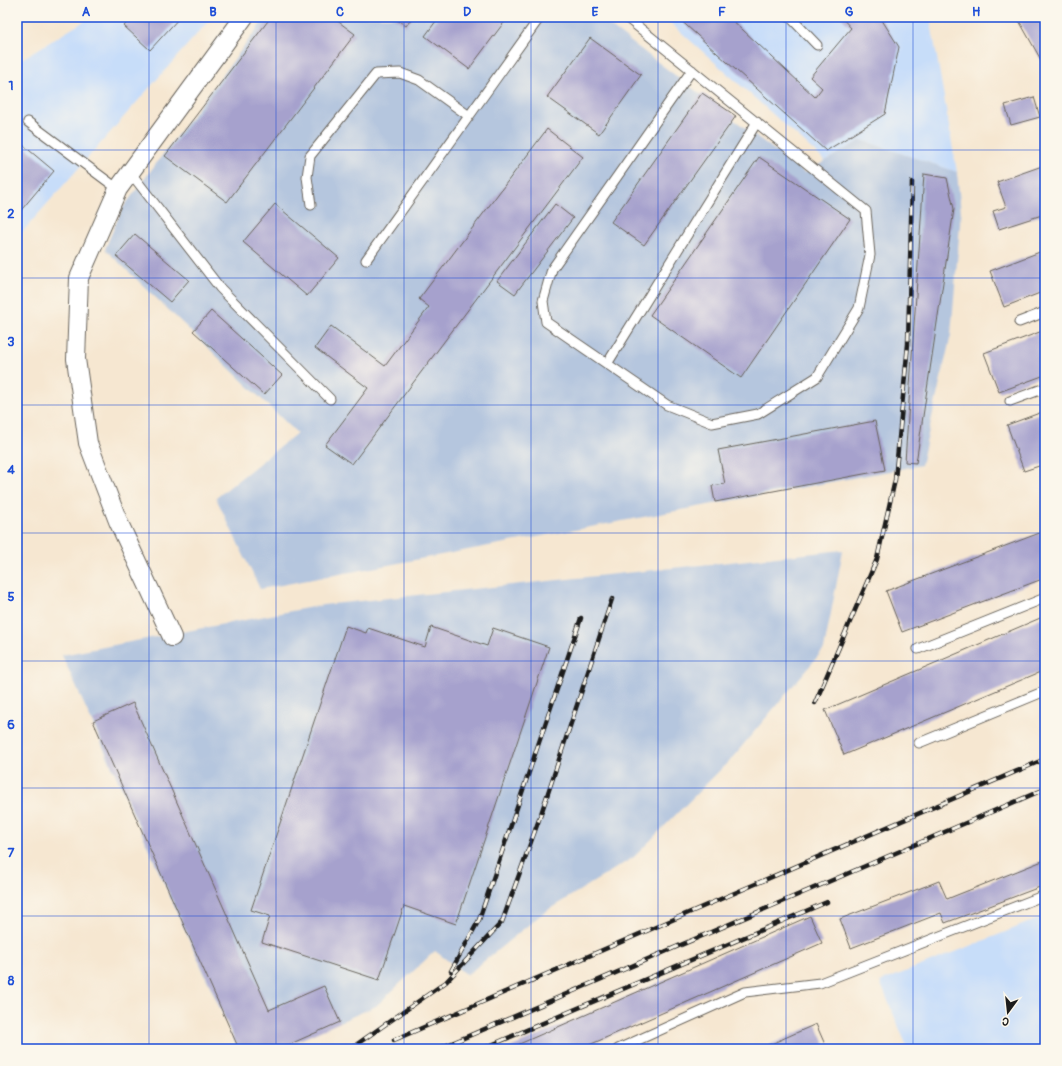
<svg xmlns="http://www.w3.org/2000/svg" width="1062" height="1066" viewBox="0 0 1062 1066" font-family="Pangolin,sans-serif">
	<style>
		.built { fill: #c7ddf9 }
		.industrial { fill: #b5c6de }
		.building { fill: #a6a1cd }
		.lines { fill: none; stroke-linecap: round; stroke-linejoin: round }
		.service-casing { stroke: #68635b; stroke-width: 11 }
		.minor-casing { stroke: #68635b; stroke-width: 20 }
		.service { stroke: #fff; stroke-width: 9 }
		.minor { stroke: #fff; stroke-width: 18 }
		.rail-casing { stroke: #1c1c1c; stroke-width: 4.5 }
		.rail { stroke: #fbf7ec; stroke-width: 3; stroke-dasharray: 9; stroke-linecap: butt }
		.grid { fill: none; stroke: #1d4ed8; stroke-width: 1; stroke-opacity: 0.55 }
		.neatline { fill: none; stroke: #1d4ed8; stroke-width: 1.5 }
		.grid-label { font-size: 13px; text-anchor: middle; font-weight: bold; fill: #1d4ed8 }
	</style>
	<rect width="100%" height="100%" fill="#fbf7ec"/>
	<filter id="ink" filterUnits="userSpaceOnUse"><feTurbulence type="fractalNoise" baseFrequency=".025" numOctaves="2"/><feDisplacementMap in="SourceGraphic" scale="8" xChannelSelector="R" yChannelSelector="G"/><feConvolveMatrix kernelMatrix="1 2 1 2 8 2 1 2 1" color-interpolation-filters="sRGB"/></filter>
	<filter id="wash" filterUnits="userSpaceOnUse"><feTurbulence type="fractalNoise" baseFrequency=".012" numOctaves="4" result="noise"/><feDisplacementMap in="SourceGraphic" scale="16" xChannelSelector="R" yChannelSelector="G"/><feGaussianBlur stdDeviation="0.9" result="paint"/><feColorMatrix in="noise" values="0 0 0 0 0 0 0 0 0 0 0 0 0 0 0 0 0 1.4 0 .05"/><feComposite in="paint" operator="in"/></filter>
	<g filter="url(#wash)">
		<rect width="100%" height="100%" fill="#f6e7d1"/>
		<path class="built" d="M91,17H212L17,238V62Z
			M664,17H930L957,172L861,140L825,161Z
			M1045,916V1049H908L880,982Z"/>
		<path class="industrial" d="M266,17H598L805,173L861,140L957,172L961,213L951,335L921,465L260,589L216,498L297,433L105,249L122,209Z
			M843,550L824,649L732,758L634,857L543,913L467,975L435,951L376,1006L279,1049H238L62,655L323,605Z"/>
		<g id="blocks">
			<path class="building" d="M132,17H180L150,50L124,26Z
				M271,17H332L355,34L227,202L165,156Z
				M393,17H413L406,26Z
				M439,17H508L469,69L425,36Z
				M677,17H729L815,97L822,88L810,77L851,28L841,17H880L899,47L885,114L826,151Z
				M1017,17H1045V67Z
				M590,38L641,75L599,134L547,97Z
				M702,93L736,116L644,245L611,222Z
				M1034,97L1040,117L1011,125L1005,105Z
				M547,129L583,157L352,464L325,445L368,388L315,348L331,326L385,366L429,307L419,299Z
				M17,140L54,171L17,215Z
				M759,157L850,219L741,378L650,315Z
				M1045,165V214L999,229L993,211L1006,207L997,182Z
				M924,174L947,178L954,209L916,463L905,462Z
				M275,204L339,258L307,296L243,242Z
				M555,204L573,218L515,294L497,281Z
				M135,234L189,280L170,302L116,256Z
				M1045,250V291L1004,307L990,271Z
				M211,311L282,375L264,395L193,331Z
				M1045,330V375L999,392L984,353Z
				M1045,411V464L1024,471L1007,425Z
				M875,421L885,470L715,502L712,486L725,484L718,450Z
				M1045,531V578L902,632L886,591Z
				M1045,616V670L844,755L825,710Z
				M346,626L366,633L368,628L425,647L431,627L487,646L493,628L549,647L456,924L404,906L379,980L262,942L270,916L251,910Z
				M133,703L269,1010L324,986L340,1022L279,1049H239L93,721Z
				M1045,860V885L945,923L941,913L851,948L840,919L939,881L947,899Z
				M810,916L822,943L580,1049H508Z
				M816,1024L827,1049H760Z"/>
		</g>
	</g>
	<g filter="url(#ink)">
		<use href="#blocks" fill-opacity="0" stroke="#68635b" stroke-width="1"/>
		<g class="lines">
			<g class="service-casing">
				<path id="service" d="M626,17L866,211L870,255L859,308L817,377L758,414L712,423L667,405L546,322L543,301L552,269L692,70
					M790,17L817,45
					M28,122L118,189
					M130,172L220,288L330,399
					M311,205L307,177L310,156L376,74L400,73L419,80L469,116
					M366,260L540,17
					M1019,322L1045,312
					M607,364L757,122
					M1010,401L1045,388
					M918,649L1045,598
					M919,743L1045,691
					M618,1049L745,992L820,983L1045,895"/>
			</g>
			<g class="minor-casing">
				<path id="minor" d="M172,637L118,521L88,443L76,359L79,278L118,189L244,17"/>
			</g>
			<use href="#service" class="service"/>
			<use href="#minor" class="minor"/>
			<g class="rail-casing">
				<path id="rail" d="M815,703L877,559L895,480L908,344L912,182
					M451,971L479,920L581,618
					M394,1040L1045,759
					M350,1049L446,982L502,922L541,814L612,599
					M438,1049L1045,789
					M482,1049L827,902"/>
			</g>
			<use href="#rail" class="rail"/>
		</g>
	</g>
	<path class="grid" d="M149,17V1049M276,17V1049M404,17V1049M531,17V1049M658,17V1049M786,17V1049M913,17V1049M17,150H1045M17,278H1045M17,405H1045M17,533H1045M17,661H1045M17,788H1045M17,916H1045"/>
	<rect width="1062" height="1066" fill="none" stroke="#fbf7ec" stroke-width="44"/>
	<g transform="translate(1008 1012) rotate(195)" stroke="#fbf7ec" stroke-width="3" paint-order="stroke">
	<path d="M0-3L7 15L0 10L-7 15Z" fill="#1c1c1c"/>
	<text y="-6" font-size="11" font-weight="bold" text-anchor="middle" fill="#1c1c1c">С</text>
	</g>
	<rect x="22" y="22" width="1018" height="1022" class="neatline"/>
	<g class="grid-label">
		<text x="86" y="16">A</text>
		<text x="213" y="16">B</text>
		<text x="340" y="16">C</text>
		<text x="467" y="16">D</text>
		<text x="595" y="16">E</text>
		<text x="722" y="16">F</text>
		<text x="849" y="16">G</text>
		<text x="976" y="16">H</text>
		<text x="11" y="90">1</text>
		<text x="11" y="218">2</text>
		<text x="11" y="346">3</text>
		<text x="11" y="474">4</text>
		<text x="11" y="601">5</text>
		<text x="11" y="729">6</text>
		<text x="11" y="857">7</text>
		<text x="11" y="985">8</text>
	</g>
</svg>
